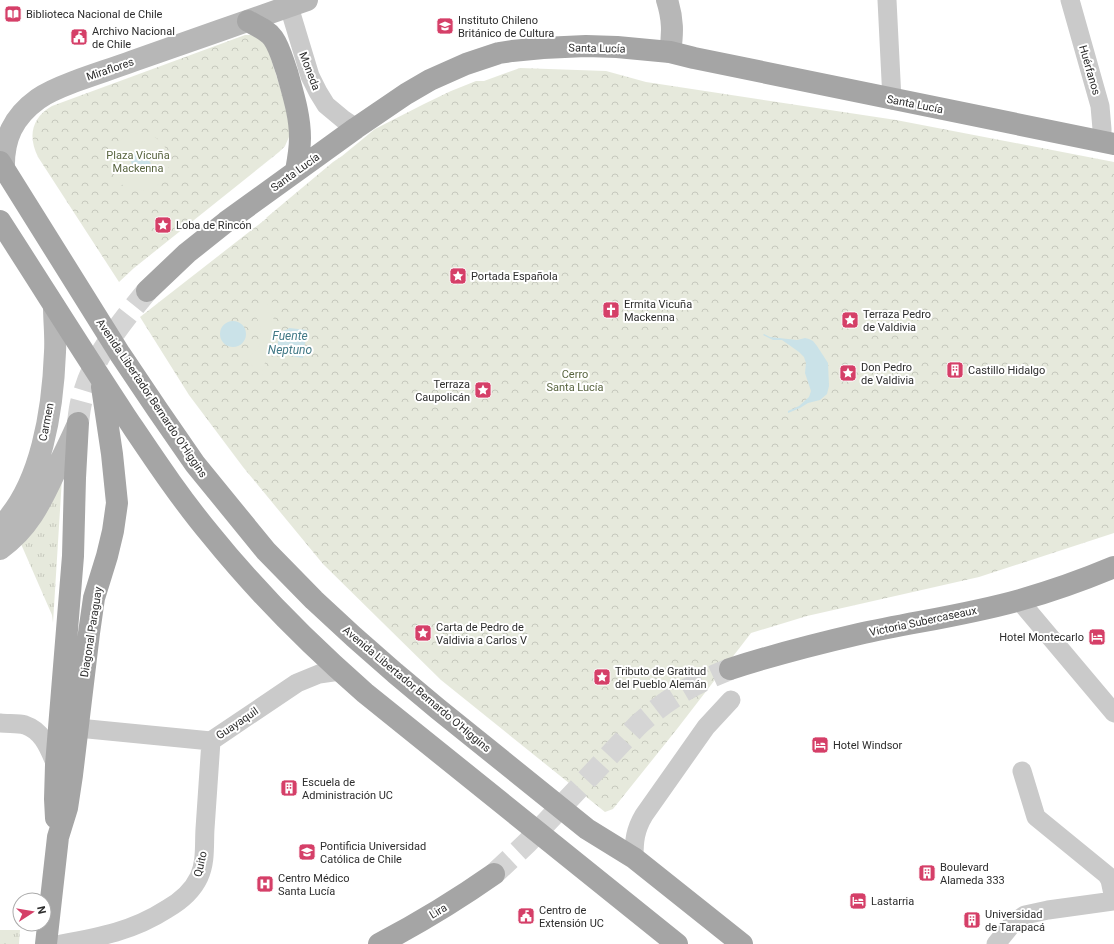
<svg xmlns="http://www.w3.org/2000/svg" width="1114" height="944" viewBox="0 0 1114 944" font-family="Roboto,sans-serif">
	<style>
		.grass { fill: url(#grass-tufts) }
		.forest { fill: url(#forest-crowns) }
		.garden { fill: #e6e9dc }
		.water { fill: #cae2e8 }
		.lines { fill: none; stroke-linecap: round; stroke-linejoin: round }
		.primary-tunnel { stroke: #d5d5d5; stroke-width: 22; stroke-dasharray: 22 11; stroke-linecap: butt }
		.street { stroke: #cacaca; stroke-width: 19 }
		.secondary { stroke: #b7b7b7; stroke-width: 22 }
		.primary { stroke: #a5a5a5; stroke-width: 22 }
		.labels { text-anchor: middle; stroke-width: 4; stroke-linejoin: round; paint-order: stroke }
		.poi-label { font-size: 11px; fill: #2d2d2d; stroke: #fff; text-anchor: start }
		.street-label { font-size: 11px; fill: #2d2d2d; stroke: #fff }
		.park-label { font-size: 11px; fill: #58643f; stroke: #fff }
		.water-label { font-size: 12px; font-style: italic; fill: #437a87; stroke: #fff }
	</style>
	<defs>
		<pattern id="grass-tufts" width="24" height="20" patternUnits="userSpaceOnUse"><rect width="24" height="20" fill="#e6e9dc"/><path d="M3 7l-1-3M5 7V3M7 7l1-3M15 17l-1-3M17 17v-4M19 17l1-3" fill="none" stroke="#c6c8bd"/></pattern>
		<pattern id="forest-crowns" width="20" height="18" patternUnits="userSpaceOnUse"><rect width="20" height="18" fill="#e6e9dc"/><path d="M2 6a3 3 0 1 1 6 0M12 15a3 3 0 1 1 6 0" fill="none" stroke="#c6c8bd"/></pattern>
	</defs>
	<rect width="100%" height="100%" fill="#fff"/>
	<path class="grass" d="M62,479L61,494L53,623L52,615L21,544Z
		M0,930H20L19,944H0Z"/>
	<path class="forest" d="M245,35H251L256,37L267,46L289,116V137L285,146L279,152L134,268L119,282L38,157C28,137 31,118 52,106Z
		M520,68L606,71L646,82L896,120L1114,162V533L979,577L807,616L751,633L677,729L613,809L605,812L441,680L323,564L243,467L189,395L140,317L267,218H266L333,162L342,156L375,129L424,104L451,91L476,81H484Z"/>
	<path class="garden" d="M111 162a29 29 0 1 1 58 0a29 29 0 1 1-58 0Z
		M273,302C271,310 271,316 276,323L272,326L268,333L261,332C261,324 258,319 252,313L263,306Z
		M260,342L266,343L269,351L271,356C264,361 263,367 262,375L254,368L246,358C253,354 258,350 260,342Z"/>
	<path class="water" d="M142,149L144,152L149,155V161L151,163L146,169L140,170L138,171L132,166L131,160L129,157C134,155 134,150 140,151Z
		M220 334a13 13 0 1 1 26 0a13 13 0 1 1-26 0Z
		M289,328L307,330V332H303L302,339H306L304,348H301L300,355H303V358C297,357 289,356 284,353C276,349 276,337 283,331C283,331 288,329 289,328Z
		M764,334L770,337L797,340L805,338L809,339L813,341L817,346L828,363L829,386L827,394L820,400L808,403L800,408L788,413V411L799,406L809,397L811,391L805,373L806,363L804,357L799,352L782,340H773L763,335Z"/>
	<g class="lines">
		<path class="primary-tunnel" d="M78,423C79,414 80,404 83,396C94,355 121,323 147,291
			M494,874L527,843L638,725C668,698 693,684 730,669"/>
		<path class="street" d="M287,0L310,76L318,92L326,105L344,120L356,128
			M887,0L892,100
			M1070,0L1100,106L1102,129V142
			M1019,600L1114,713
			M0,723C8,724 18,723 25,725C43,731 49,749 56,765
			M78,728L211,741L297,683L319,674L340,671
			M1022,771L1036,817L1107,875L1110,880L1114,899
			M634,858C634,841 635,830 644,815L706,727L731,700
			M61,944C100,937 133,931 167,909C181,901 192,892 199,877C206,862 204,845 205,829C207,800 209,770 211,741
			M996,944L1013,923L1025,915L1048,910L1114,901"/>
		<path class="secondary" d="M667,0C673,19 673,33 670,52
			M4,169C3,139 13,117 38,99C49,91 63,86 76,81C95,74 114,68 133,61C191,41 249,20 307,0
			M0,527C42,487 53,407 55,352C56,337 54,321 54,306
			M0,549C28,529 40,504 54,474C62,458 70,442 77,426"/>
		<path class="primary" d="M248,21C257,26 267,30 273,38C280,48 283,61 287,72C293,94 300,115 300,138C300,149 298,160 296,171
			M0,162L120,354L157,409L195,464L266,551L314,600L354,637L395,673L438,709L587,829L634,858L742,944
			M0,221C42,286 83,352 126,417C153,457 180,498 211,535C257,592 310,645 365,693L677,944
			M147,291L187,253L226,222L356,128L406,94L430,80L466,64L499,53L512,51L543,48L586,46L617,47L670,52L694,58L1114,144
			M730,669C773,655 816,644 859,634C913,622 967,615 1020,600C1052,591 1083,580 1114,567
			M56,818L55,799L56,765L73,556L75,478L78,423
			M46,944L58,837L67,808L72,775L89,633L94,598L107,556L113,531L117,503L112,454L102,387
			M379,944C419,923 457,900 494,874"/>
	</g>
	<defs>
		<g id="library-square" transform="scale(0.9)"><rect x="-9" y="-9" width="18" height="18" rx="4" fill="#d53f68" stroke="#fff"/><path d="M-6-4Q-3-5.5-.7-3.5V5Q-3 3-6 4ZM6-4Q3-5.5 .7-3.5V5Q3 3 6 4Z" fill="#fff"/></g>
		<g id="school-square" transform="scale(0.9)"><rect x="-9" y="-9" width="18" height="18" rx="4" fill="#d53f68" stroke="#fff"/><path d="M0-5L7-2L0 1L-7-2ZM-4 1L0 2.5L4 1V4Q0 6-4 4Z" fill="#fff"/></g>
		<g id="civic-square" transform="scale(0.9)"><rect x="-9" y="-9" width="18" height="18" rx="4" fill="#d53f68" stroke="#fff"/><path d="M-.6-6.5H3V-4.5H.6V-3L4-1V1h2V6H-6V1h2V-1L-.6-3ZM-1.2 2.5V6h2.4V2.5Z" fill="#fff"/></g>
		<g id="sight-square" transform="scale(0.9)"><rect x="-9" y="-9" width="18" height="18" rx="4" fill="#d53f68" stroke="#fff"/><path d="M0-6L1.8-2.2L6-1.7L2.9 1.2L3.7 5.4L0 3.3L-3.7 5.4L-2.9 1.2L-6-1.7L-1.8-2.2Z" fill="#fff"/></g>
		<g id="church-square" transform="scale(0.9)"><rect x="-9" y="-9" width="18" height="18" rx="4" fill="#d53f68" stroke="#fff"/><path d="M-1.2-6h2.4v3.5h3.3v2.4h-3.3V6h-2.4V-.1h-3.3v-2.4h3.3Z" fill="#fff"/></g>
		<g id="building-square" transform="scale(0.9)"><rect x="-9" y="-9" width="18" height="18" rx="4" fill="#d53f68" stroke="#fff"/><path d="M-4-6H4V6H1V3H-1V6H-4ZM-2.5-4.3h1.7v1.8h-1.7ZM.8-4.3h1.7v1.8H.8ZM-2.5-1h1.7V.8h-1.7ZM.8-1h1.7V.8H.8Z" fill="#fff"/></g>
		<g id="hotel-square" transform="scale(0.9)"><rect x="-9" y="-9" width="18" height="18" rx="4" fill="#d53f68" stroke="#fff"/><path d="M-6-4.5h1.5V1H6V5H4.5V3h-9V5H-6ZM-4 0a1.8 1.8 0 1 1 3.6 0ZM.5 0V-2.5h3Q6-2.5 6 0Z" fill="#fff"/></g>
		<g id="university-square" transform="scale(0.9)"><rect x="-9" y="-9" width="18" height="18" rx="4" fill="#d53f68" stroke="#fff"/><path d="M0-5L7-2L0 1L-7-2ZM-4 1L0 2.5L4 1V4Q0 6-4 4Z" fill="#fff"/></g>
		<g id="hospital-square" transform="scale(0.9)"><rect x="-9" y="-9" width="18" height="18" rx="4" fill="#d53f68" stroke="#fff"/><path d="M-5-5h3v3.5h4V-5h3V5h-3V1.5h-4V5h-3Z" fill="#fff"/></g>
	</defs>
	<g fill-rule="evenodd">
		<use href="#library-square" x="13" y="14"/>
		<use href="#school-square" x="445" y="26"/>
		<use href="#civic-square" x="79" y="37"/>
		<use href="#sight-square" x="163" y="225"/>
		<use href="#sight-square" x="458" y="276"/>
		<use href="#church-square" x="611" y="310"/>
		<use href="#sight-square" x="850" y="320"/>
		<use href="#building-square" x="955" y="370"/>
		<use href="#sight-square" x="848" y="373"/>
		<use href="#sight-square" x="483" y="390"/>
		<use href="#sight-square" x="423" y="633"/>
		<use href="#hotel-square" x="1097" y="637"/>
		<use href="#sight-square" x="602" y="677"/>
		<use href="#hotel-square" x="820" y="745"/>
		<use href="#building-square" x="289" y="788"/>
		<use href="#university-square" x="307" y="852"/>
		<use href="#building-square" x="927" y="873"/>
		<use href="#hospital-square" x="265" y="884"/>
		<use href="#hotel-square" x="858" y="901"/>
		<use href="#civic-square" x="526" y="916"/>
		<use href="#building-square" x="972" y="920"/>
	</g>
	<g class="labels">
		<g class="poi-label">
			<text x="26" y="18">Biblioteca Nacional de Chile</text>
			<text x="458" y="24">Instituto Chileno<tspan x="458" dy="13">Británico de Cultura</tspan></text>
			<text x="92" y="35">Archivo Nacional<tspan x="92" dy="13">de Chile</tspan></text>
			<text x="176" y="229">Loba de Rincón</text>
			<text x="471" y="280">Portada Española</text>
			<text x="624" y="308">Ermita Vicuña<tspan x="624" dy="13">Mackenna</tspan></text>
			<text x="863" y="318">Terraza Pedro<tspan x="863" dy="13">de Valdivia</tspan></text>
			<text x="861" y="371">Don Pedro<tspan x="861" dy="13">de Valdivia</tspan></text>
			<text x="968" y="374">Castillo Hidalgo</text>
			<text x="470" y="388" text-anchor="end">Terraza<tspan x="470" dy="13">Caupolicán</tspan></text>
			<text x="436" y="631">Carta de Pedro de<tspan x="436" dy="13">Valdivia a Carlos V</tspan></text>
			<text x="1084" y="641" text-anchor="end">Hotel Montecarlo</text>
			<text x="615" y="675">Tributo de Gratitud<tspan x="615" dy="13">del Pueblo Alemán</tspan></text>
			<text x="833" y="749">Hotel Windsor</text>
			<text x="302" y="786">Escuela de<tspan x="302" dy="13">Administración UC</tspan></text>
			<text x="320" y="850">Pontificia Universidad<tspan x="320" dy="13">Católica de Chile</tspan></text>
			<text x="940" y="871">Boulevard<tspan x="940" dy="13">Alameda 333</tspan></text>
			<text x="278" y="882">Centro Médico<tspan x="278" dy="13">Santa Lucía</tspan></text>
			<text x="871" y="905">Lastarria</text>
			<text x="539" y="914">Centro de<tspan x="539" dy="13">Extensión UC</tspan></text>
			<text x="985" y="918">Universidad<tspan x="985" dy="13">de Tarapacá</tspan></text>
		</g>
		<g class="street-label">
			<text transform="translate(597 48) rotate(1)" y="4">Santa Lucía</text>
			<text transform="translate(110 69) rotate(-19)" y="4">Miraflores</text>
			<text transform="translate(1090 70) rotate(74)" y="4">Huérfanos</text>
			<text transform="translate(310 71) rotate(69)" y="4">Moneda</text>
			<text transform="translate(915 104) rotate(11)" y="4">Santa Lucía</text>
			<text transform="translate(295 172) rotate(-36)" y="4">Santa Lucía</text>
			<text transform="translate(152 398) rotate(56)" y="4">Avenida Libertador Bernardo O'Higgins</text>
			<text transform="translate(46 422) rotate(-79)" y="4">Carmen</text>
			<text transform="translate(923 621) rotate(-12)" y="4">Victoria Subercaseaux</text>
			<text transform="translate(91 632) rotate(-81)" y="4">Diagonal Paraguay</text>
			<text transform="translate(417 689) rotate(40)" y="4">Avenida Libertador Bernardo O'Higgins</text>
			<text transform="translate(237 723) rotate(-34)" y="4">Guayaquil</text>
			<text transform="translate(200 864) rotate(-77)" y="4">Quito</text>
			<text transform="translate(438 911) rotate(-31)" y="4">Lira</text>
		</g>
		<g class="park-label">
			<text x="138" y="159">Plaza Vicuña<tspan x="138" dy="13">Mackenna</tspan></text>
			<text x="575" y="378">Cerro<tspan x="575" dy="13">Santa Lucía</tspan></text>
		</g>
		<g class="water-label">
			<text x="290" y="340">Fuente<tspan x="290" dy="14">Neptuno</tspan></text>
		</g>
	</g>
	<g transform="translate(32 912) rotate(78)"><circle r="19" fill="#ffffff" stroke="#ababab"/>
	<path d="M0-3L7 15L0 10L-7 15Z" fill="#d53f68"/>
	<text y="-6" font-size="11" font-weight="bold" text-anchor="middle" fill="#2d2d2d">N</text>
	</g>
</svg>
